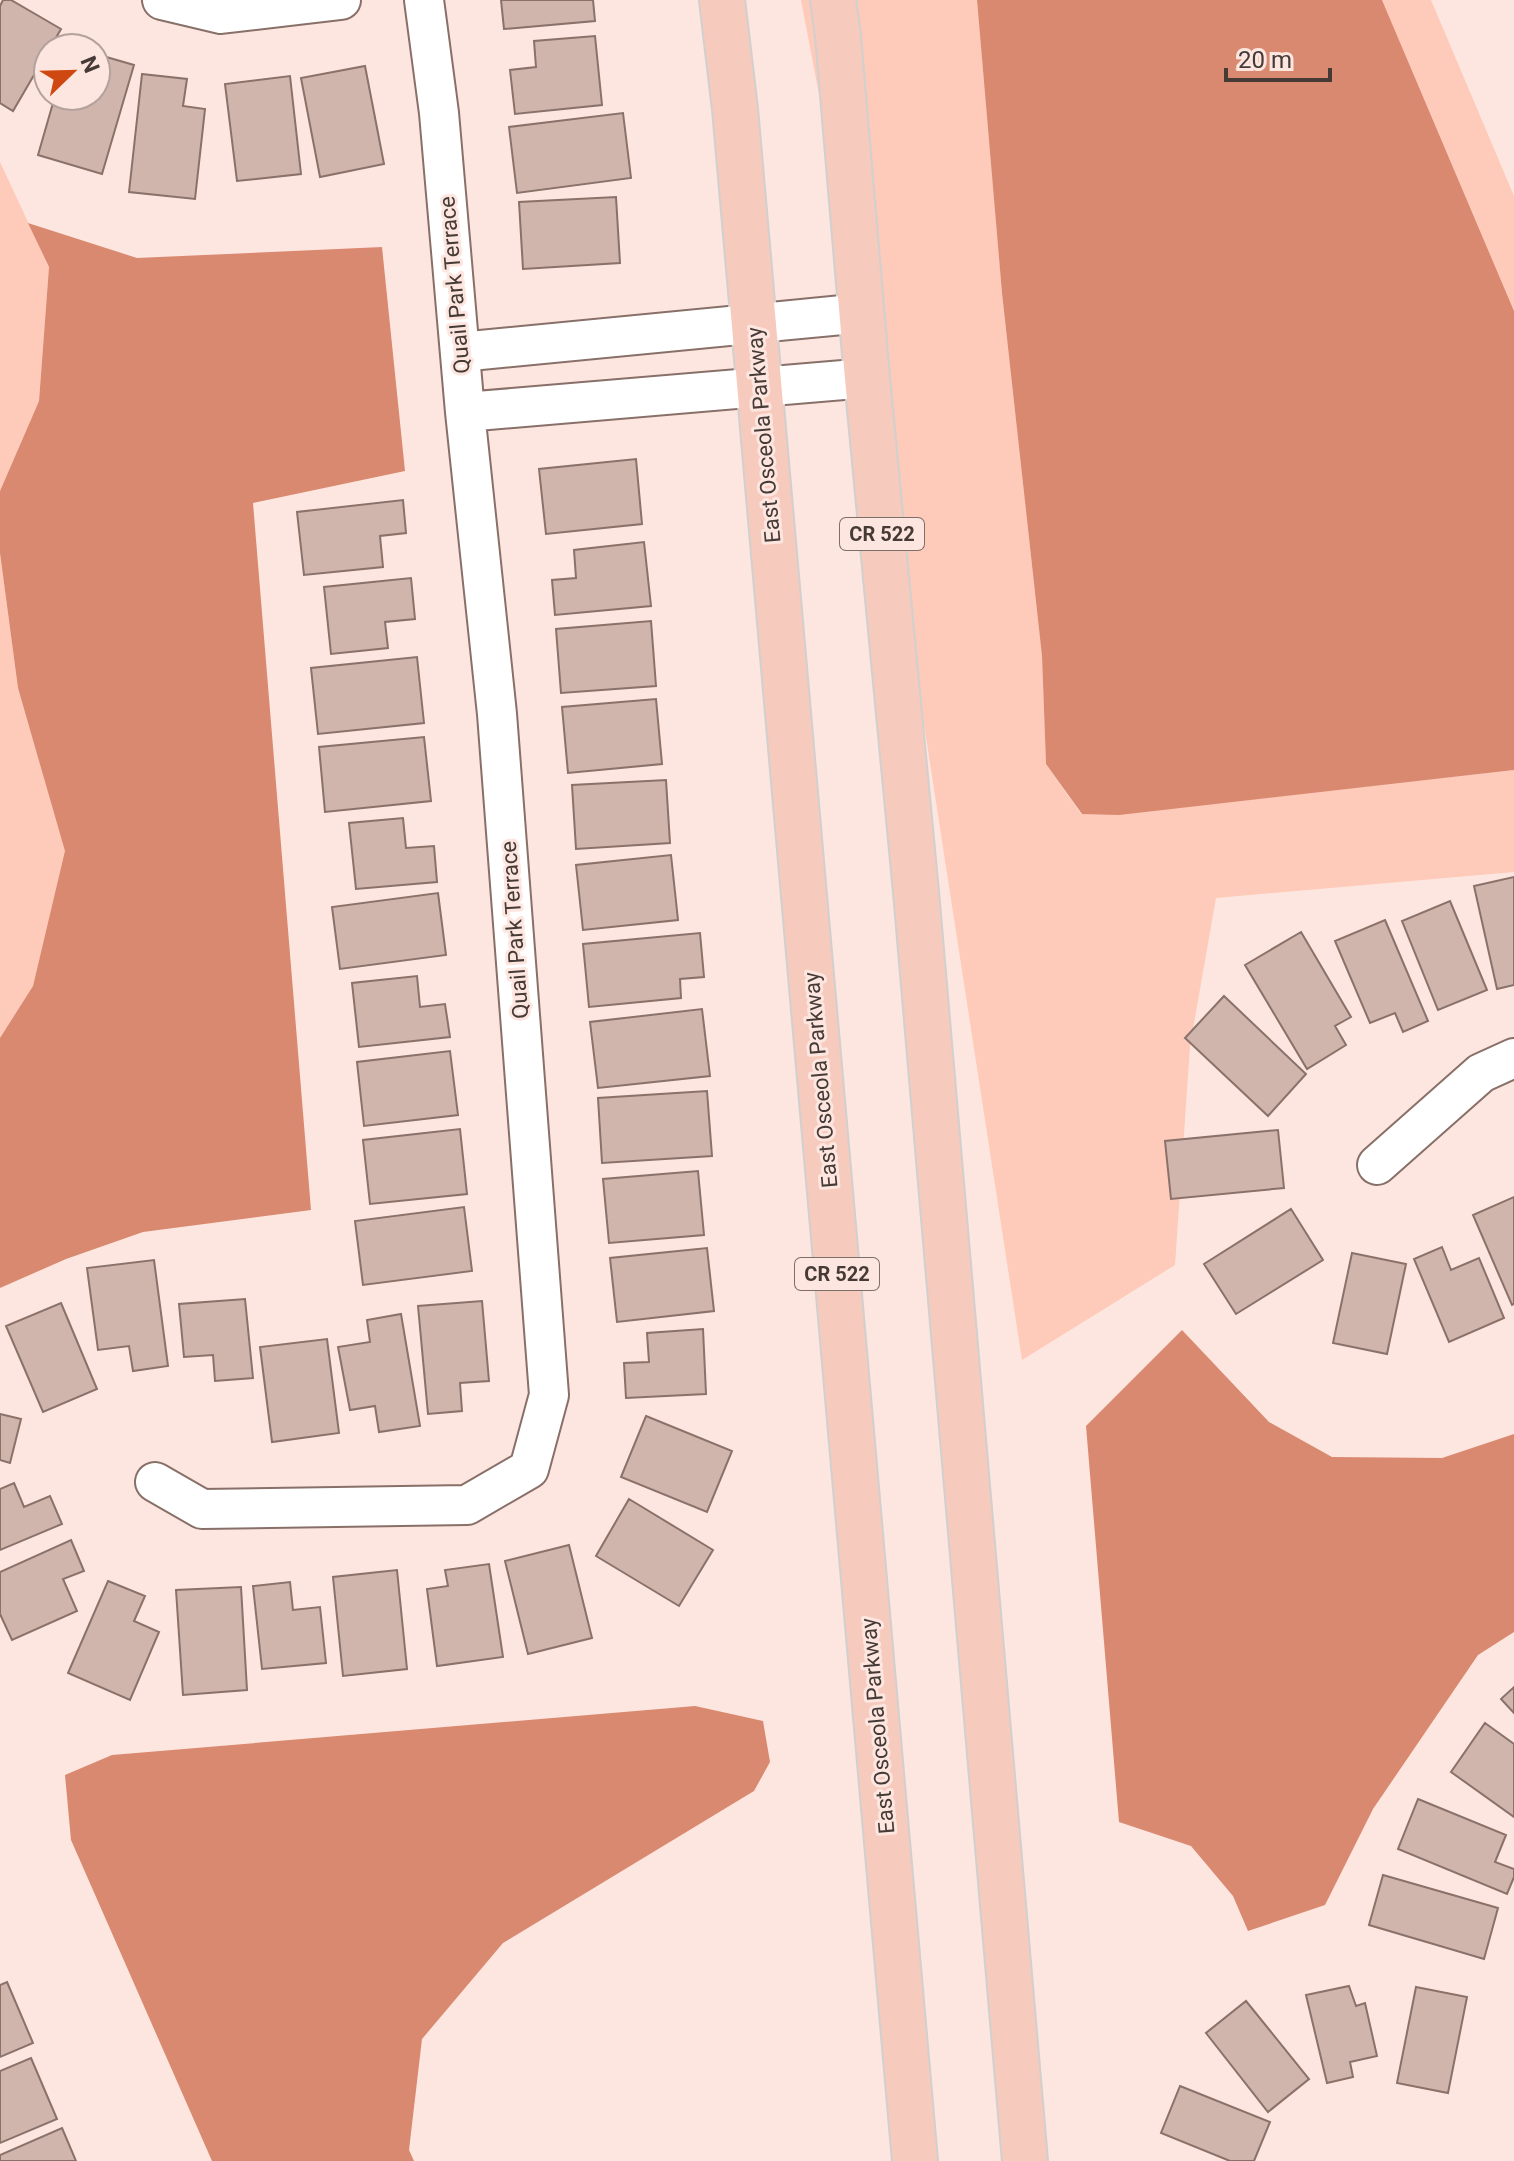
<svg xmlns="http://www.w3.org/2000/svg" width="1514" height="2161" viewBox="0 0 1514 2161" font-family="Roboto,sans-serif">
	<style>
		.green { fill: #fecab9 }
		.water { fill: #d9896f }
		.building { fill: #d0b5ac; stroke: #8a7169; stroke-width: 2 }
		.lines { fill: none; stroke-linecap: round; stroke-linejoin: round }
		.minor-casing { stroke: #887068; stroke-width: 42 }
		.major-casing { stroke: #d2d0cf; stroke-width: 48 }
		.minor { stroke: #fff; stroke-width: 38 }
		.major { stroke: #f6cabc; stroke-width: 44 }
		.labels { text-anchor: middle; stroke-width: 6; stroke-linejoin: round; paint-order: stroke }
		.shield { fill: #fde6df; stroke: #7c6e69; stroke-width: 2 }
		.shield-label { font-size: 20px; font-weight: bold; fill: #453a36 }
		.street-label { font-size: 22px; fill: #453a36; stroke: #fde6df }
	</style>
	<rect width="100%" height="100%" fill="#fde6df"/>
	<path class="green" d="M801,0H813L827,136Z
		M853,0H977L1002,293L1042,656L1046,764L1081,814H1119L1514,770V872L1216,898L1190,1046L1175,1265L1022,1360L914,659L887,375L882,293Z
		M1382,0H1431L1514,196V311Z
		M0,162L49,267L39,401L0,491Z
		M0,553L18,688L66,851L33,986L0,1038Z"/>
	<path class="water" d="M977,0H1382L1514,311V770L1119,815L1082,814L1046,764L1042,656L1002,293Z
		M28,223L137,258L382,247L405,471L253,503L311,1210L143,1232L66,1259L0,1288V1038L33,986L65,851L18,688L0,553V491L39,401L49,267Z
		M1182,1330L1269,1422L1332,1457L1442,1458L1514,1434V1632L1478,1655L1373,1809L1325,1905L1248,1931L1233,1896L1191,1846L1119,1822L1086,1426Z
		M695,1706L763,1721L770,1762L754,1791L503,1943L422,2039L409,2150L414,2161H212L71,1840L65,1775L112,1755Z"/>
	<path class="building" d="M3,0H11L61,29L50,48H48V51L13,111L0,103V6Z
		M501,0H593L595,21L504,29Z
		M595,36L602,105L515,114L510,70L536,67L534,41Z
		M96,54L134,65L102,174L38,155L55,96H96Z
		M365,66L384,164L320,177L301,78Z
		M142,74L187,79L183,106L205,109L195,199L129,192Z
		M290,76L301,174L237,181L225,84Z
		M623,113L631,178L517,193L509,127Z
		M616,197L620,263L523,269L519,202Z
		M636,459L642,524L546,534L539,469Z
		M403,500L406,533L380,536L383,567L304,575L297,512Z
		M644,542L651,606L555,615L552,580L576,578L574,550Z
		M411,578L415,619L385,622L388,648L331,654L324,587Z
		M651,621L656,686L561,693L556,629Z
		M417,657L424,723L318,734L311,668Z
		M656,699L662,764L568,773L562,707Z
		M424,737L431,801L325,812L319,747Z
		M666,780L670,843L576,849L572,785Z
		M403,818L406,848L434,846L437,882L356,889L349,823Z
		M671,855L678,920L583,930L576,865Z
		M1514,877V985L1497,989L1474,886Z
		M438,893L446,955L340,969L332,907Z
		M1450,901L1487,990L1438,1010L1402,921Z
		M1385,920L1428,1021L1403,1032L1395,1013L1370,1023L1335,941Z
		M1301,932L1351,1017L1335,1026L1346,1045L1307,1069L1245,965Z
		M700,933L704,977L680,979L681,998L589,1007L583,944Z
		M417,976L420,1007L445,1004L450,1037L359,1047L352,983Z
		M1224,996L1306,1074L1268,1116L1185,1038Z
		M702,1009L710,1076L598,1088L590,1022Z
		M450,1051L458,1115L364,1126L357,1062Z
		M707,1091L712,1156L602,1163L598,1098Z
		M460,1129L467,1194L370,1204L363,1140Z
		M1278,1130L1284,1188L1171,1199L1165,1141Z
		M698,1171L704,1235L609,1243L603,1179Z
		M1514,1197V1304L1512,1305L1473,1215Z
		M464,1207L472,1271L363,1285L355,1221Z
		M1291,1209L1323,1260L1236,1314L1204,1264Z
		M1442,1247L1451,1270L1479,1258L1504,1318L1449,1342L1414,1259Z
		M707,1248L714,1311L617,1322L610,1258Z
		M1352,1253L1406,1264L1387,1354L1333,1343Z
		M154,1260L168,1366L133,1371L129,1346L98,1350L87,1268Z
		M245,1299L253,1378L215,1381L213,1355L184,1357L179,1304Z
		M482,1301L489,1381L460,1383L462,1411L428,1414L418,1306Z
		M61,1303L97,1389L43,1412L6,1326Z
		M401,1314L420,1426L379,1432L375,1406L350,1410L338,1347L370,1342L367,1320Z
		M703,1329L706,1394L626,1398L624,1363L649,1362L647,1333Z
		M327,1339L339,1433L272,1442L260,1347Z
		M0,1414L21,1419L10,1463L0,1460Z
		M646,1416L732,1451L707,1512L621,1477Z
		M14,1483L24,1507L50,1496L62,1524L0,1550V1489Z
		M629,1499L713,1550L679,1606L596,1556Z
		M71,1540L84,1571L63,1579L77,1611L12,1640L0,1614V1572Z
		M569,1545L592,1638L528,1654L505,1561Z
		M489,1564L503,1657L437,1666L427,1589L448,1586L445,1570Z
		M397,1570L407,1669L343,1676L333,1577Z
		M108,1581L145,1596L134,1621L159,1632L130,1700L68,1673Z
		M290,1582L293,1610L320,1607L326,1663L262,1669L253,1586Z
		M241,1587L247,1690L183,1695L176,1590Z
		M1514,1687V1713L1501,1699Z
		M1485,1723L1514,1744V1817L1451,1772Z
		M1418,1799L1506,1835L1495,1862L1514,1869V1877L1507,1894L1398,1849Z
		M1383,1875L1498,1908L1484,1959L1369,1925Z
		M7,1982L33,2043L0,2057V1985Z
		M1349,1986L1356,2006L1365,2003L1377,2056L1350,2062L1353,2077L1327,2083L1306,1995Z
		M1416,1987L1467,1997L1448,2093L1397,2083Z
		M1246,2001L1309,2079L1268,2112L1206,2033Z
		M31,2058L57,2119L0,2143V2071Z
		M1180,2086L1270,2122L1254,2161H1230L1161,2133Z
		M62,2128L76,2161H0V2155Z"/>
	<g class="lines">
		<g class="minor-casing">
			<path id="minor" d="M162,0L221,14L341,0
				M460,352L863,313
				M465,412L867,378
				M1377,1165L1481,1073L1514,1058
				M155,1482L202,1509L467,1505L529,1469L549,1395L497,714L465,412L439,113L424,0"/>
		</g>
		<g class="major-casing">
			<path id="major" d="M722,0L735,109L915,2161
				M833,0L838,36L867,378L916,892L1025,2161"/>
		</g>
		<use href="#minor" class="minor"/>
		<use href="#major" class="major"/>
	</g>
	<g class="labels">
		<g class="shield">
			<rect x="840" y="518" width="84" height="32" rx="6"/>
			<rect x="795" y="1258" width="84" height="32" rx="6"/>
		</g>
		<g class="shield-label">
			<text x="882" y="541">CR 522</text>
			<text x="837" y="1281">CR 522</text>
		</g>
		<g class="street-label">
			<text transform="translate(454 285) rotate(-95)" y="8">Quail Park Terrace</text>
			<text transform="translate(763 435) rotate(-95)" y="8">East Osceola Parkway</text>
			<text transform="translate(514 930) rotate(-94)" y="8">Quail Park Terrace</text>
			<text transform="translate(820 1080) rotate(-95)" y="8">East Osceola Parkway</text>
			<text transform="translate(877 1726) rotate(-95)" y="8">East Osceola Parkway</text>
		</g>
	</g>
	<g transform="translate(72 72) rotate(67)"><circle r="38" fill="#fde6df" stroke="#b3a19b" stroke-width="2"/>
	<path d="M0-6L14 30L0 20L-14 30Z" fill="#cf4811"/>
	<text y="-12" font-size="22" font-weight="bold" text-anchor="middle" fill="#453a36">N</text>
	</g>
	<path d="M1226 68v12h104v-12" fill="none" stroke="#453a36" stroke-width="4"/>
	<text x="1238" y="68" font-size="24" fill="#453a36" stroke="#fde6df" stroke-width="6" paint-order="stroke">20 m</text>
</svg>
